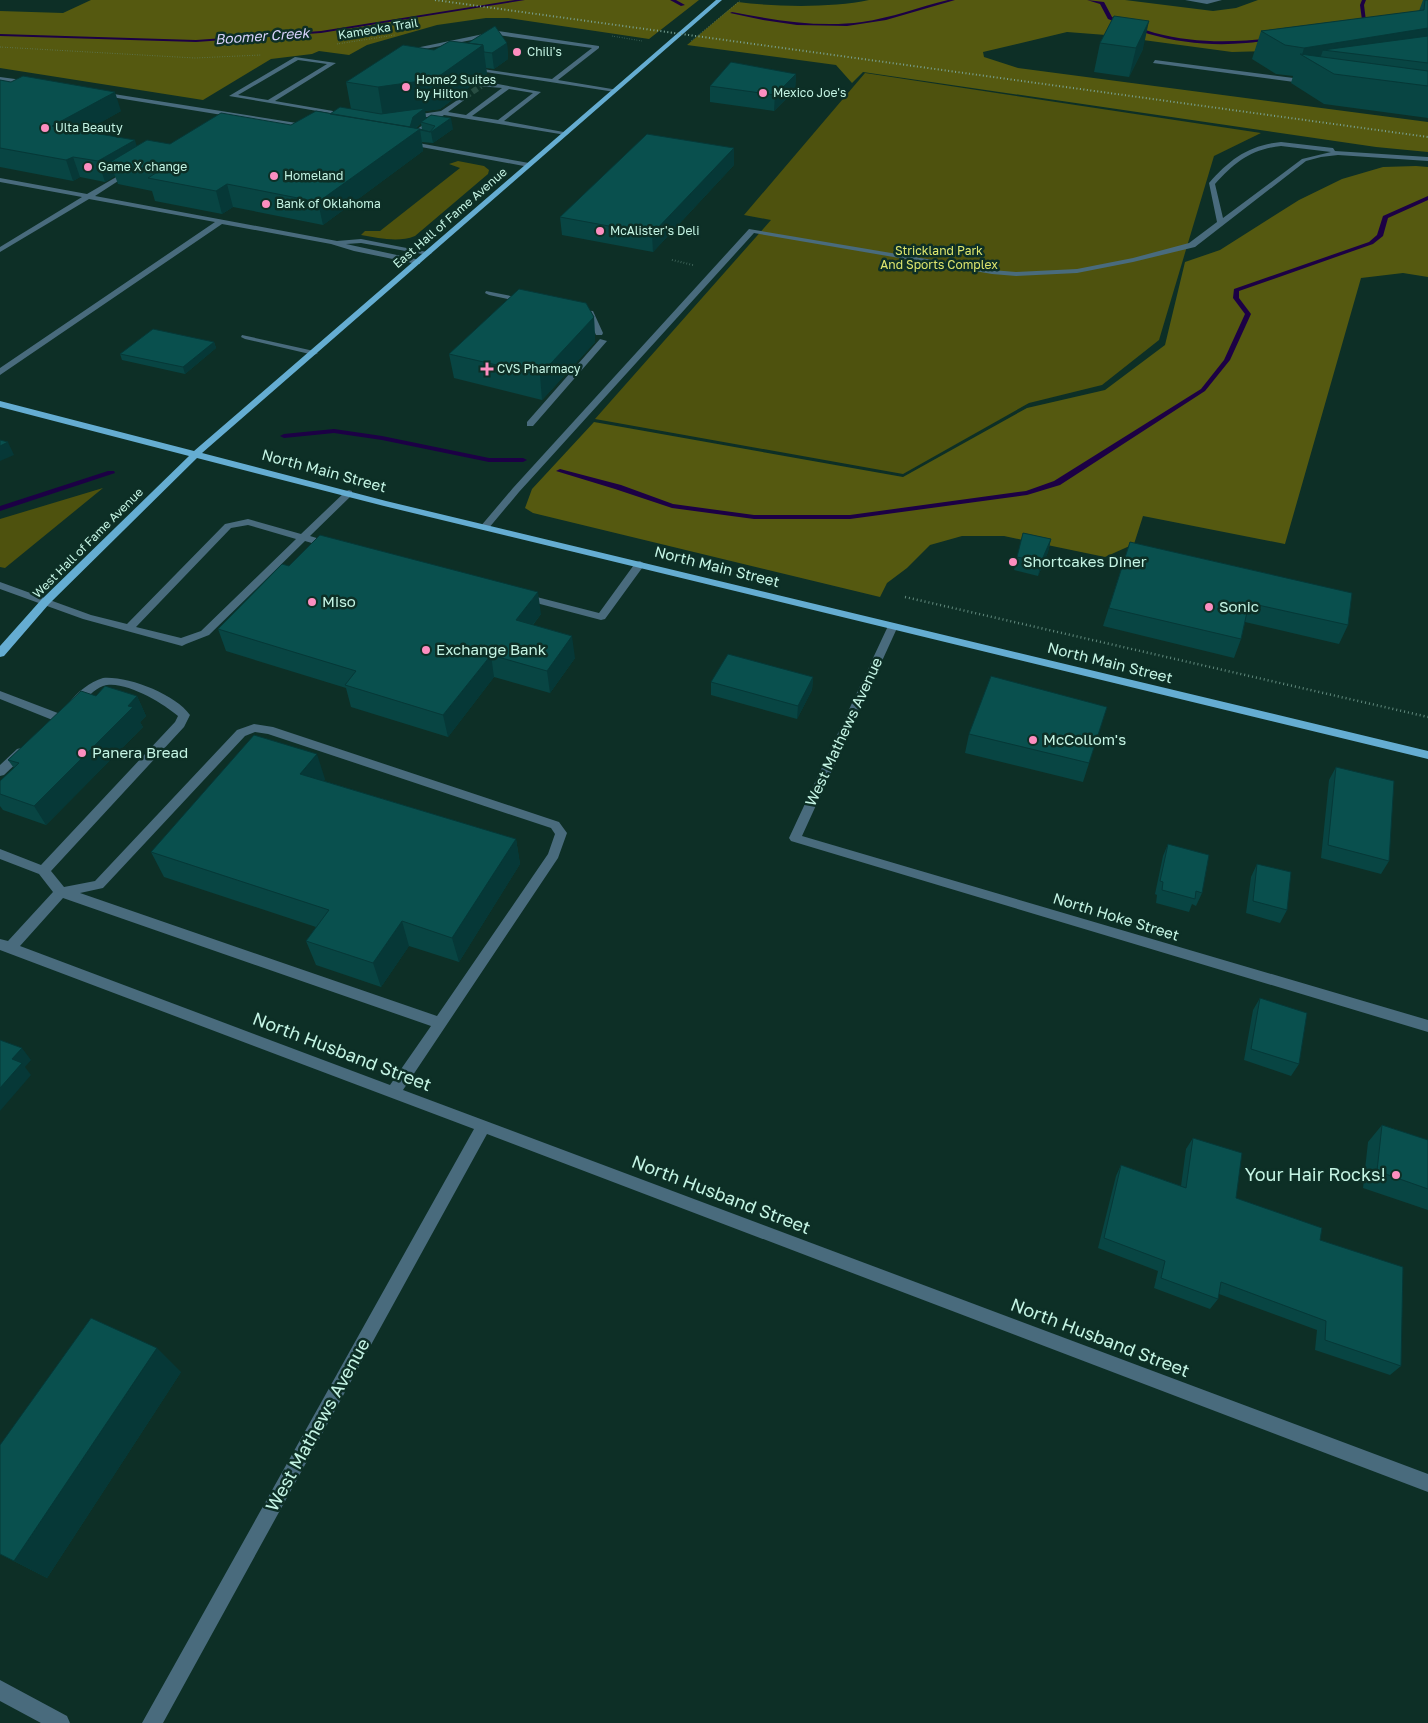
<svg xmlns="http://www.w3.org/2000/svg" width="1428" height="1723" viewBox="0 0 1428 1723" font-family="'Golos Text',sans-serif">
	<style>
		.green { fill: #4e520e }
		.forest { fill: #555910 }
		.lines { fill: none; stroke-linecap: round; stroke-linejoin: round }
		.stream { fill: #1c0045; fill-rule: evenodd }
		.minor-tunnel { stroke: #284d42; stroke-width: 6; stroke-dasharray: 6 3; stroke-linecap: butt }
		.path-far2 { stroke: #628a7e; stroke-width: 1; stroke-dasharray: 0.5 2; stroke-linecap: butt }
		.path-far1 { stroke: #628a7e; stroke-width: 2; stroke-dasharray: 0.5 2.5; stroke-linecap: butt }
		.path { stroke: #628a7e; stroke-width: 2.5; stroke-dasharray: 1 3; stroke-linecap: butt }
		.minor { fill: #496b7d; fill-rule: evenodd }
		.major { fill: #65add2; fill-rule: evenodd }
		.rail { stroke: #7aa497; stroke-width: 2; stroke-dasharray: 1 2.5; stroke-linecap: butt }
		.path-bridge { stroke: #628a7e; stroke-width: 1; stroke-dasharray: 0.5 2; stroke-linecap: butt }
		.wall { fill: #084543; fill-rule: evenodd }
		.shaded-wall { fill: #063837 }
		.building { fill: #09504e; stroke: #063837 }
		.poi-dot { fill: #fd8ec0; stroke: #0d2f26; stroke-width: 2 }
		.labels { text-anchor: middle; stroke-width: 5; stroke-linejoin: round; paint-order: stroke }
		.far-street-label { font-size: 12px; fill: #c4f4e4; stroke: #0d2f26 }
		.far-poi-label { font-size: 12px; fill: #c4f4e4; stroke: #0d2f26; text-anchor: start }
		.far-park-label { font-size: 12px; fill: #dee66e; stroke: #0d2f26 }
		.far-water-label { font-size: 14px; font-style: italic; fill: #d8d2fc; stroke: #0d2f26 }
		.street-label { font-size: 15px; fill: #c4f4e4; stroke: #0d2f26 }
		.poi-label { font-size: 15px; fill: #c4f4e4; stroke: #0d2f26; text-anchor: start }
		.near-street-label { font-size: 18px; fill: #c4f4e4; stroke: #0d2f26 }
		.near-poi-label { font-size: 18px; fill: #c4f4e4; stroke: #0d2f26; text-anchor: end }
	</style>
	<rect width="100%" height="100%" fill="#0d2f26"/>
	<path class="green" d="M865,73L1261,133L1214,156L1159,340L1102,385L1029,403L903,474L595,419L771,220L744,215Z
		M458,161L484,166L489,170L488,174L415,236C398,243 379,238 361,235L365,231H380L460,168L449,164Z
		M103,488L5,568L0,567V519Z"/>
	<path class="forest" d="M91,0H699L649,39L508,18H486L437,25L367,45L349,55L319,51L312,54L271,59L203,100L0,68V11L63,13Z
		M869,0H1125L1213,11L1236,8L1258,0H1428V10L1268,51L1232,52L1106,35L1067,32L983,52L984,57L1018,68L1428,122V152L1376,147L863,72L852,83L836,65L687,45L738,2C775,7 832,8 869,0Z
		M1416,166L1428,167V277L1403,273L1361,278L1285,544L1143,516L1134,544L1105,557L1004,536H962L930,545L907,568L887,583L880,597L533,513L525,508L532,489L594,422L903,477L1027,408L1105,390L1165,345L1185,262L1220,250L1299,200L1342,179L1383,167Z"/>
	<g class="lines">
		<path class="stream" d="M515,0H525L321,33L196,42L0,36V34L196,40L321,31Z
			M670,0H676L685,5L681,6Z
			M948,0H955L886,20L847,26L797,25L763,20L730,13L732,12C775,20 819,28 862,22C891,18 919,7 948,0Z
			M1087,0L1104,2L1112,17C1126,22 1140,29 1155,33C1193,43 1232,43 1270,38L1272,39C1265,42 1254,42 1246,43C1214,46 1180,43 1149,34C1135,30 1122,24 1108,19L1100,4Z
			M1362,0H1366L1364,5L1366,21L1354,26V24L1362,20L1360,5Z
			M1428,196V200L1388,218L1383,236L1373,244L1239,291V298L1251,314L1230,360L1205,391L1060,485L1027,495L850,519H754L672,508L615,489L556,471L560,469L621,485L673,504L754,515H850L1026,491L1054,481L1201,389L1224,360L1245,314L1233,298L1234,289L1369,242L1377,235L1383,216Z
			M334,429L382,436L489,458H523L527,460L523,462H489L382,440L334,433L284,438L280,436L284,434Z
			M108,471H114L115,473L0,511V506Z"/>
		<path class="minor-tunnel" d="M465,97L481,86"/>
		<path class="path-far2" d="M612,36L642,41
			M337,44L395,35
			M0,47L195,58L261,55"/>
		<path class="path-far1" d="M672,260L693,265"/>
		<path class="path" d="M905,597L1428,717"/>
		<path class="minor" d="M1185,0H1222L1207,4Z
			M498,31L599,46V48L558,80L618,90L615,92L466,69L469,67L552,79L592,48L498,35L404,53L401,51Z
			M295,57L336,63L275,101L333,111L335,114L229,96ZM298,60L327,64L268,100L238,95Z
			M1155,60L1309,80L1312,82L1309,84L1153,63Z
			M0,77L30,81L33,83L30,85L0,81Z
			M487,82L541,92L504,121L569,133L566,135L444,115L421,132V135L427,137V139L415,138L416,130L435,116L410,119L408,116L441,111L465,95L467,98L448,112L466,115L502,88L478,86ZM509,89L533,93L498,120L472,116Z
			M101,92L309,125L312,127L309,129L99,95Z
			M407,141L529,163L532,165L529,167L405,144L404,143Z
			M1281,142L1333,148L1335,151L1428,157V161L1338,155L1321,157L1306,161L1195,247L1133,262L1077,273L1016,276L992,274L754,233L519,492L488,529H482L480,527L513,488L749,229L992,270L1016,272L1077,269L1133,258L1189,243L1217,222L1209,183C1230,159 1249,145 1281,142ZM1281,146L1331,152L1302,159L1223,218L1215,184C1234,163 1251,149 1281,146Z
			M130,169L133,171L132,172L95,196L337,241L361,239L432,253L428,255L361,243L346,244L420,260V264H417L354,251L331,244L222,224L0,375V368L215,222L89,199L0,252V247L82,197L0,182V178L87,194Z
			M486,291L526,299L530,301L526,303L489,295L485,293Z
			M579,310L593,311L603,333L602,335H596L587,315L579,314Z
			M242,335L314,351L318,353L314,355L245,339L241,337Z
			M600,339L607,341L533,426H527V422Z
			M349,490L352,491V495L310,536L333,543V547L329,548L305,541L209,635L186,644L182,646L83,619L0,589V582L91,615L127,624L225,524L248,519L301,534L346,491ZM248,525L296,539L201,631L181,638L136,627L231,528Z
			M640,561L645,564L605,619L601,620L521,599L520,597L525,594L599,613L636,562Z
			M893,623L898,626L802,836L1428,1020V1032L791,841L789,838L888,626Z
			M103,678C128,676 175,694 190,715L184,727L51,871L64,887L95,881L237,730L254,724L273,727L559,822L567,833L558,858L403,1090L1428,1474V1492L487,1134L163,1723H142L474,1129L0,950V939L8,941L53,892L39,874L0,859V849L41,865L175,722L178,716C163,703 123,679 103,686C94,689 86,699 79,706H71L69,703C77,692 90,682 103,678ZM255,732L268,734L551,828L555,834L548,854L437,1016L80,893L103,888L245,736ZM63,898L431,1026L390,1085L20,946Z
			M0,691L63,715L65,718L59,722L55,721L0,699Z
			M21,748L25,749L27,752L25,755L4,775L0,776V765L17,749Z
			M0,1680L67,1716L70,1723H41L0,1701Z"/>
		<path class="major" d="M716,0H722L202,453L386,501L1428,751V759L384,506L197,458L49,604L4,656L0,657V646L41,600L189,456L0,407V401L194,451Z"/>
		<path class="rail" d="M435,0L1428,137"/>
		<path class="path-bridge" d="M691,41L741,0"/>
	</g>
	<path class="wall" d="M1423,0H1428V118L1324,104L1291,83L1293,76L1276,74L1252,59L1261,31L1419,11Z
		M1114,16L1143,49L1129,77L1094,72L1100,43Z
		M468,43H507L508,59L494,69L486,68L487,74L440,109L425,111L426,118L453,129L433,143L422,142L423,151L323,225L233,207L222,214L155,201L152,191L118,184L115,176L105,182L80,177L73,181L0,167V80L121,111L85,131L137,146L170,144L291,125L330,114L351,109L346,82L434,50ZM421,123L422,130L416,128Z
		M796,74L795,90L774,111L710,102V86Z
		M734,165L653,252L562,235L560,217Z
		M594,317L595,342L542,400L454,378L449,354Z
		M214,342L216,348L185,374L122,360L120,354Z
		M1023,533L1051,539L1048,552L1038,576L1014,570Z
		M1130,542L1348,625L1339,644L1245,622L1241,639L1234,658L1103,626Z
		M289,566L541,614L533,625L575,658L550,693L494,677L448,737L351,707L346,688L226,651L218,629Z
		M813,677L812,690L797,719L711,695V682Z
		M96,696H137L146,716L140,722L143,727L46,825L3,810L0,806V781L14,768L8,760Z
		M1107,707L1083,782L965,753L969,734Z
		M1336,767L1389,861L1381,874L1321,858L1329,780Z
		M325,779L324,781L516,839L520,864L459,962L409,946L381,987L316,965L306,941L316,927L164,877L151,852Z
		M1168,844L1202,893L1196,906L1192,904L1189,912L1156,903L1157,895L1155,894L1163,856Z
		M1257,864L1287,910L1280,923L1246,913L1251,877Z
		M1260,998L1299,1064L1291,1076L1244,1060L1253,1010Z
		M1382,1125L1428,1140V1210L1363,1188L1368,1142Z
		M1193,1138L1236,1198L1320,1240L1401,1366L1390,1375L1315,1350L1317,1330L1219,1294L1218,1299L1210,1309L1154,1288L1158,1271L1098,1248L1116,1176L1121,1165L1181,1186L1186,1149Z
		M181,1372L47,1578L0,1554V1445Z"/>
	<path class="shaded-wall" d="M1149,21L1143,49L1129,77L1136,48Z
		M1428,28V54L1323,50L1318,65L1302,55L1304,48Z
		M507,43L508,59L494,69L492,53Z
		M483,45L487,74L440,109L425,111L426,119L421,122V123L415,128L383,117L378,87Z
		M796,74L795,90L774,111L775,95Z
		M115,92L121,111L60,146L52,126Z
		M451,118L453,129L433,143L431,132Z
		M420,129L423,151L323,225L318,202Z
		M135,140L141,160L110,162L115,176L105,182L98,161Z
		M734,148V165L653,252L652,234Z
		M73,157L80,177L73,181L66,160Z
		M227,184L233,207L222,214L216,191Z
		M594,317L595,342L542,400L540,375Z
		M214,342L216,348L185,374L183,367Z
		M8,442L14,455L0,461V446Z
		M1051,539L1048,552L1038,576L1041,562Z
		M538,592L541,614L519,642L516,620Z
		M572,636L575,658L550,693L547,671Z
		M491,655L494,677L448,737L443,715Z
		M813,677L812,690L797,719L798,706Z
		M137,696L146,716L140,722L143,727L46,825L34,806Z
		M317,754L325,779L309,799L300,774Z
		M516,839L520,864L459,962L452,938Z
		M402,921L409,946L381,987L373,963Z
		M22,1048L31,1060L25,1067L31,1075L0,1111V1088L12,1059Z
		M157,1348L181,1372L47,1578L14,1561Z"/>
	<path class="building" d="M1425,0H1428V28L1304,48L1285,45L1261,31L1424,10Z
		M1114,16L1149,21L1136,48L1100,43Z
		M495,26L507,43L492,53L484,52L483,45L468,43Z
		M1428,36V63L1323,50Z
		M450,41L483,45L435,79L378,87L346,82L403,45L434,50Z
		M1300,54L1428,71V86L1334,74Z
		M731,62L796,74L775,95L710,86Z
		M23,76L115,92L52,126L135,140L98,161L73,157L66,160L0,148V80L11,82Z
		M340,107L381,114L425,108L413,117L410,127L417,128L330,114Z
		M316,111L420,129L318,202L227,184L216,191L148,178L159,171L110,162L147,140L170,144L221,113L291,125Z
		M431,115L451,118L431,132L420,130V129L430,132L435,126L421,122Z
		M647,134L734,148L652,234L560,217Z
		M519,289L586,303L594,317L540,375L449,354Z
		M153,329L214,342L183,367L120,354Z
		M0,440L8,442L0,446Z
		M1023,533L1051,539L1041,562L1017,557Z
		M320,535L538,592L516,620L572,636L547,671L491,655L443,715L345,685L356,671L218,629L282,564L289,566Z
		M1130,542L1352,593L1348,625L1249,603L1241,639L1109,608Z
		M728,654L813,677L798,706L711,682Z
		M991,676L1107,707L1089,763L969,734Z
		M105,686L137,696L128,706L133,707L34,806L0,794V781L19,763L8,760L81,691L96,696Z
		M254,735L317,754L300,774L516,839L452,938L402,921L373,963L306,941L329,910L151,852Z
		M1336,767L1394,781L1389,861L1328,845Z
		M1168,844L1209,855L1202,893L1196,891L1195,899L1162,890L1163,882L1160,881Z
		M1257,864L1291,872L1287,910L1253,901Z
		M1260,998L1307,1013L1299,1064L1251,1049Z
		M0,1040L22,1048L12,1059L22,1063L0,1088Z
		M1382,1125L1428,1140V1189L1377,1171Z
		M1193,1138L1242,1153L1236,1198L1322,1228L1320,1240L1403,1267L1401,1366L1325,1340L1326,1321L1221,1282L1218,1299L1161,1278L1165,1261L1104,1238L1121,1165L1186,1188Z
		M91,1318L157,1348L14,1561L0,1554V1445Z"/>
	<g class="poi-dot">
		<circle cx="517" cy="52" r="5"/>
		<circle cx="406" cy="87" r="5"/>
		<circle cx="763" cy="93" r="5"/>
		<circle cx="45" cy="128" r="5"/>
		<circle cx="88" cy="167" r="5"/>
		<circle cx="274" cy="176" r="5"/>
		<circle cx="266" cy="204" r="5"/>
		<circle cx="600" cy="231" r="5"/>
		<path d="M484.5 361.5h5v5h5v5h-5v5h-5v-5h-5v-5h5z"/>
		<circle cx="1013" cy="562" r="5"/>
		<circle cx="312" cy="602" r="5"/>
		<circle cx="1209" cy="607" r="5"/>
		<circle cx="426" cy="650" r="5"/>
		<circle cx="1033" cy="740" r="5"/>
		<circle cx="82" cy="753" r="5"/>
		<circle cx="1396" cy="1175" r="5"/>
	</g>
	<g class="labels">
		<g class="far-street-label">
			<text transform="translate(378 29) rotate(-9)" y="4">Kameoka Trail</text>
			<text transform="translate(450 218) rotate(-41)" y="4">East Hall of Fame Avenue</text>
			<text transform="translate(88 543) rotate(-45)" y="4">West Hall of Fame Avenue</text>
		</g>
		<g class="far-poi-label">
			<text x="527" y="56">Chili's</text>
			<text x="416" y="84">Home2 Suites<tspan x="416" dy="14">by Hilton</tspan></text>
			<text x="773" y="97">Mexico Joe's</text>
			<text x="55" y="132">Ulta Beauty</text>
			<text x="98" y="171">Game X change</text>
			<text x="284" y="180">Homeland</text>
			<text x="276" y="208">Bank of Oklahoma</text>
			<text x="610" y="235">McAlister's Deli</text>
			<text x="497" y="373">CVS Pharmacy</text>
		</g>
		<g class="far-park-label">
			<text x="939" y="255">Strickland Park<tspan x="939" dy="14">And Sports Complex</tspan></text>
		</g>
		<g class="far-water-label">
			<text transform="translate(262 36) rotate(-4)" y="5">Boomer Creek</text>
		</g>
		<g class="street-label">
			<text transform="translate(324 471) rotate(15)" y="5">North Main Street</text>
			<text transform="translate(717 567) rotate(14)" y="5">North Main Street</text>
			<text transform="translate(1110 663) rotate(14)" y="5">North Main Street</text>
			<text transform="translate(844 732) rotate(-65)" y="5">West Mathews Avenue</text>
			<text transform="translate(1116 917) rotate(17)" y="5">North Hoke Street</text>
		</g>
		<g class="poi-label">
			<text x="1023" y="567">Shortcakes Diner</text>
			<text x="322" y="607">Miso</text>
			<text x="1219" y="612">Sonic</text>
			<text x="436" y="655">Exchange Bank</text>
			<text x="1043" y="745">McCollom's</text>
			<text x="92" y="758">Panera Bread</text>
		</g>
		<g class="near-street-label">
			<text transform="translate(342 1052) rotate(21)" y="6">North Husband Street</text>
			<text transform="translate(721 1195) rotate(21)" y="6">North Husband Street</text>
			<text transform="translate(1100 1338) rotate(21)" y="6">North Husband Street</text>
			<text transform="translate(318 1425) rotate(-61)" y="6">West Mathews Avenue</text>
		</g>
		<g class="near-poi-label">
			<text x="1386" y="1181">Your Hair Rocks!</text>
		</g>
	</g>
</svg>
